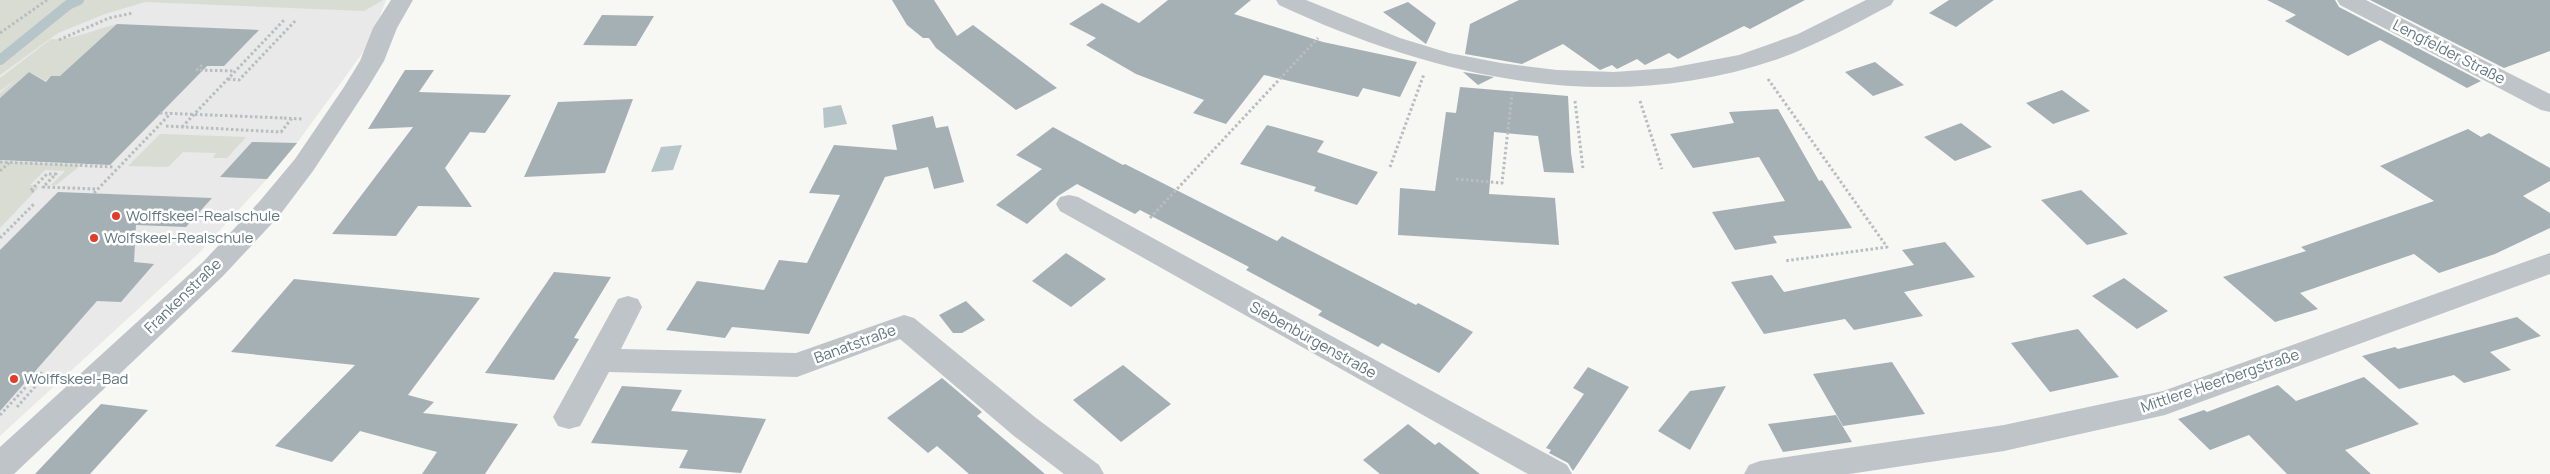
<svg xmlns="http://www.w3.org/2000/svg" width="2550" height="474" viewBox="0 0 2550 474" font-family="Manrope,sans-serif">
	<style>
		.built { fill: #e8e9e8 }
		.green { fill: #d8dcd3 }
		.water { fill: #b6c5c7 }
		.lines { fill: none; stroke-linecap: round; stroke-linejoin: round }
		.stream { stroke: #b6c5c7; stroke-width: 10 }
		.building { fill: #a5b0b4 }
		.path { stroke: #b8bdbf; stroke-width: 3; stroke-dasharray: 2.5 2.5; stroke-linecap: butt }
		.minor { fill: #bec4c7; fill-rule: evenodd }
		.path-bridge { stroke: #b8bdbf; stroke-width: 3; stroke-dasharray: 2.5 2.5; stroke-linecap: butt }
		.poi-dot { fill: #e33c29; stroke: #fff; stroke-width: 2 }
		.labels { text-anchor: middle; stroke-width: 5; stroke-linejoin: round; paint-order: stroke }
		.street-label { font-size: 15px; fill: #62777f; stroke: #fff }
		.poi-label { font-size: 15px; fill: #62777f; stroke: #fff; text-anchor: start }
	</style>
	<rect width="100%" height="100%" fill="#f7f7f4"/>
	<path class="built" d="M94,0H386L369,44L297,143L267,179L198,254L0,436V64Z"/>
	<path class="green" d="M0,0H383L364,11L145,2L105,14L58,33L0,75Z
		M117,24L79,77L51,76L46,81L29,72L0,98V93L18,78L0,91V78L51,39C72,41 96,29 117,24Z
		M160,134L246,137L227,158H213L216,153L183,152L168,167L128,166Z
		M0,161L81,165L56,185H51L65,171L45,170L30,185L39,187L0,228Z"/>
	<path class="water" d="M841,105L847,124L824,128L823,108Z
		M682,145L673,170L651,172L661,147Z"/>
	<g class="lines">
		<path class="stream" d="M0,60L68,5L79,0"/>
	</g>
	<path class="building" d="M892,0H934L957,36L973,25L1057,88L1016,110L936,48L929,38H923L907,25Z
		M1168,0H1251L1234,14L1323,42L1417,62L1400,97L1363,88L1358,97L1264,75L1226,124L1193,113L1204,100L1136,74L1086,45L1096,38L1069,24L1102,3L1139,23Z
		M1519,0H1805L1750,29L1744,26L1678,59L1669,53L1645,65L1637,59L1617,69L1612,65L1600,70L1563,44L1522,64L1465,54L1470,24Z
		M1949,0H1994L1956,27L1929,13Z
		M2267,0H2335L2339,7L2481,81L2467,88L2380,40L2348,56L2285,21L2296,15Z
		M2370,0H2550V51L2504,68Z
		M1408,2L1436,23L1426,44L1383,12Z
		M602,15L654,16L636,46L583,45Z
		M117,24L259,30L224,66H207L110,165L0,160V98L29,72L46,82L51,76H60Z
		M1875,62L1904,85L1873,96L1845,72Z
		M405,70H434L419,92L511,95L485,133L470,132L445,168L472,207L418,206L396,236L332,234L413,127L368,129Z
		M1463,72L1494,77L1478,85Z
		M1460,87L1568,96L1571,153L1574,173L1544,172L1538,136L1494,132L1489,194L1555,198L1559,245L1398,235L1400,188L1435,191L1446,112L1456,113Z
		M2062,90L2090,111L2053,124L2026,103Z
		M633,99L605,173L524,177L558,102Z
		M1778,109L1819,181L1822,180L1852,228L1773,236L1777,243L1735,250L1712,212L1785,201L1759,157L1693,168L1670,134L1734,123L1729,112Z
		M933,116L936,128L948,126L964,182L934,189L928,167L885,177L809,334L732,327L725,338L666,330L697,281L764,290L779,260L807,263L840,195L809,193L834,145L897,150L892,125Z
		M1961,123L1992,147L1955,161L1924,137Z
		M1267,125L1324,141L1317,152L1378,172L1357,205L1314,191L1316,187L1240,164Z
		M1053,127L1123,165L1125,164L1277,241L1282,236L1416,305L1418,303L1473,332L1439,373L1382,343L1378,347L1318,315L1322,311L1246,270L1249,267L1140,210L1135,214L1077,184L1058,196L1027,224L996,205L1042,169L1016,155Z
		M2468,129L2481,137L2489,133L2550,168V181L2523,196L2550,213V228L2495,254L2439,273L2414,254L2300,293L2318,309L2275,322L2223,277L2306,251L2301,247L2434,201L2380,166Z
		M252,142L297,143L267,179L220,177Z
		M2081,190L2128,234L2087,245L2041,200Z
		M58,192L212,198L186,227L136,225L134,262L154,264L121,302L97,301L0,411V250Z
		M1945,242L1975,277L1904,292L1923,316L1854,330L1845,319L1764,334L1731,282L1772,275L1784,292L1914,265L1902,250Z
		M1066,253L1106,279L1071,307L1032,281Z
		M554,272L611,277L574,338L579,339L554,380L485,373Z
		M2124,278L2168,311L2137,329L2092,296Z
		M294,279L480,298L408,395L434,402L423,413L518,424L485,474H422L437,452L360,431L332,462L275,446L355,365L231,352Z
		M966,301L985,320L962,333H953L939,315Z
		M2517,317L2541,336L2490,352L2511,370L2464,383L2454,375L2399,389L2362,356L2395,347L2398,349Z
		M2078,329L2119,377L2050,392L2011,343Z
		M1892,362L1925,414L1843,426L1813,374Z
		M1123,365L1171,404L1121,442L1073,400Z
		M1588,367L1629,387L1573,471L1568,463L1549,453L1551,450L1546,448L1584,394L1573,388Z
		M2364,377L2419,424L2345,450L2371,474H2287L2249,435L2210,450L2178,419L2204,410L2207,412L2278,385L2296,401Z
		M942,378L982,412L977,416L1045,474H969L937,446L928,453L887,418Z
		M622,386L682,390L671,411L766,419L741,473L679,468L688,450L591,443Z
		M1726,386L1690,450L1658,431L1690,391Z
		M101,404L148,410L90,474H35Z
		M1836,415L1852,442L1783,452L1768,424Z
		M1408,424L1435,445L1439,442L1480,474H1380L1363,460Z"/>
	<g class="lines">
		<path class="path" d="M0,33L47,0
			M59,40L109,18L133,13
			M202,65L197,70L235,71
			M228,79L239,80L296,20
			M1768,79L1887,247L1784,261
			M1575,101L1583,169
			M1640,101L1662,169
			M284,118L303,119
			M166,126L281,132L292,118
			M182,127L285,19
			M0,162L114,167
			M1390,167L1424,74
			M0,171L9,163
			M1456,179L1502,183L1512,94
			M34,191H30L47,174H56L43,187L97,189
			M94,193L171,113
			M1150,218L1318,38
			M0,238L34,204
			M35,373L56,374
			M17,407L47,373
			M0,415L38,374"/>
		<path class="minor" d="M391,0H413L397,28L384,61L367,89L313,171L279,216L223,276L14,474H0V447L203,262L259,202L295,159L344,87L360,61L373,28Z
			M1276,0H1306L1400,38L1449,53L1501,63L1557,70L1614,72L1670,68L1739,55L1798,34L1866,0H1894L1891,5C1853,25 1815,46 1775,60C1607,117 1434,77 1279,5Z
			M2337,0H2366L2550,94V112L2541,110L2340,5Z
			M1069,195L1078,197L1567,465L1572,474H1528L1060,211L1056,204L1060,197Z
			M2550,253V274L2165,415L2004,451L1849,474H1744L1749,465L1760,461L2004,425L2163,391Z
			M628,296L638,299L642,307L621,349L796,353L904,315L914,318L1036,418L1099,465L1104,474H1064L1014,436L900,339L797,377L609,372L580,426L569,429L558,426L553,417L558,408L618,299Z"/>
		<path class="path-bridge" d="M160,113L284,118"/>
	</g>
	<g class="poi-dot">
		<circle cx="116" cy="216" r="5"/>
		<circle cx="94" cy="238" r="5"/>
		<circle cx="14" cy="379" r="5"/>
	</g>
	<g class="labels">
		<g class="street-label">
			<text transform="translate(2449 52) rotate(27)" y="5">Lengfelder Straße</text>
			<text transform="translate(183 296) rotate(-44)" y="5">Frankenstraße</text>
			<text transform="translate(1313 340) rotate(29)" y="5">Siebenbürgenstraße</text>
			<text transform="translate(855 344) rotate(-20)" y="5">Banatstraße</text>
			<text transform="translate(2220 381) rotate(-19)" y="5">Mittlere Heerbergstraße</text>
		</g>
		<g class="poi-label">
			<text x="126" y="221">Wolffskeel-Realschule</text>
			<text x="104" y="243">Wolfskeel-Realschule</text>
			<text x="24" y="384">Wolffskeel-Bad</text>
		</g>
	</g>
</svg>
